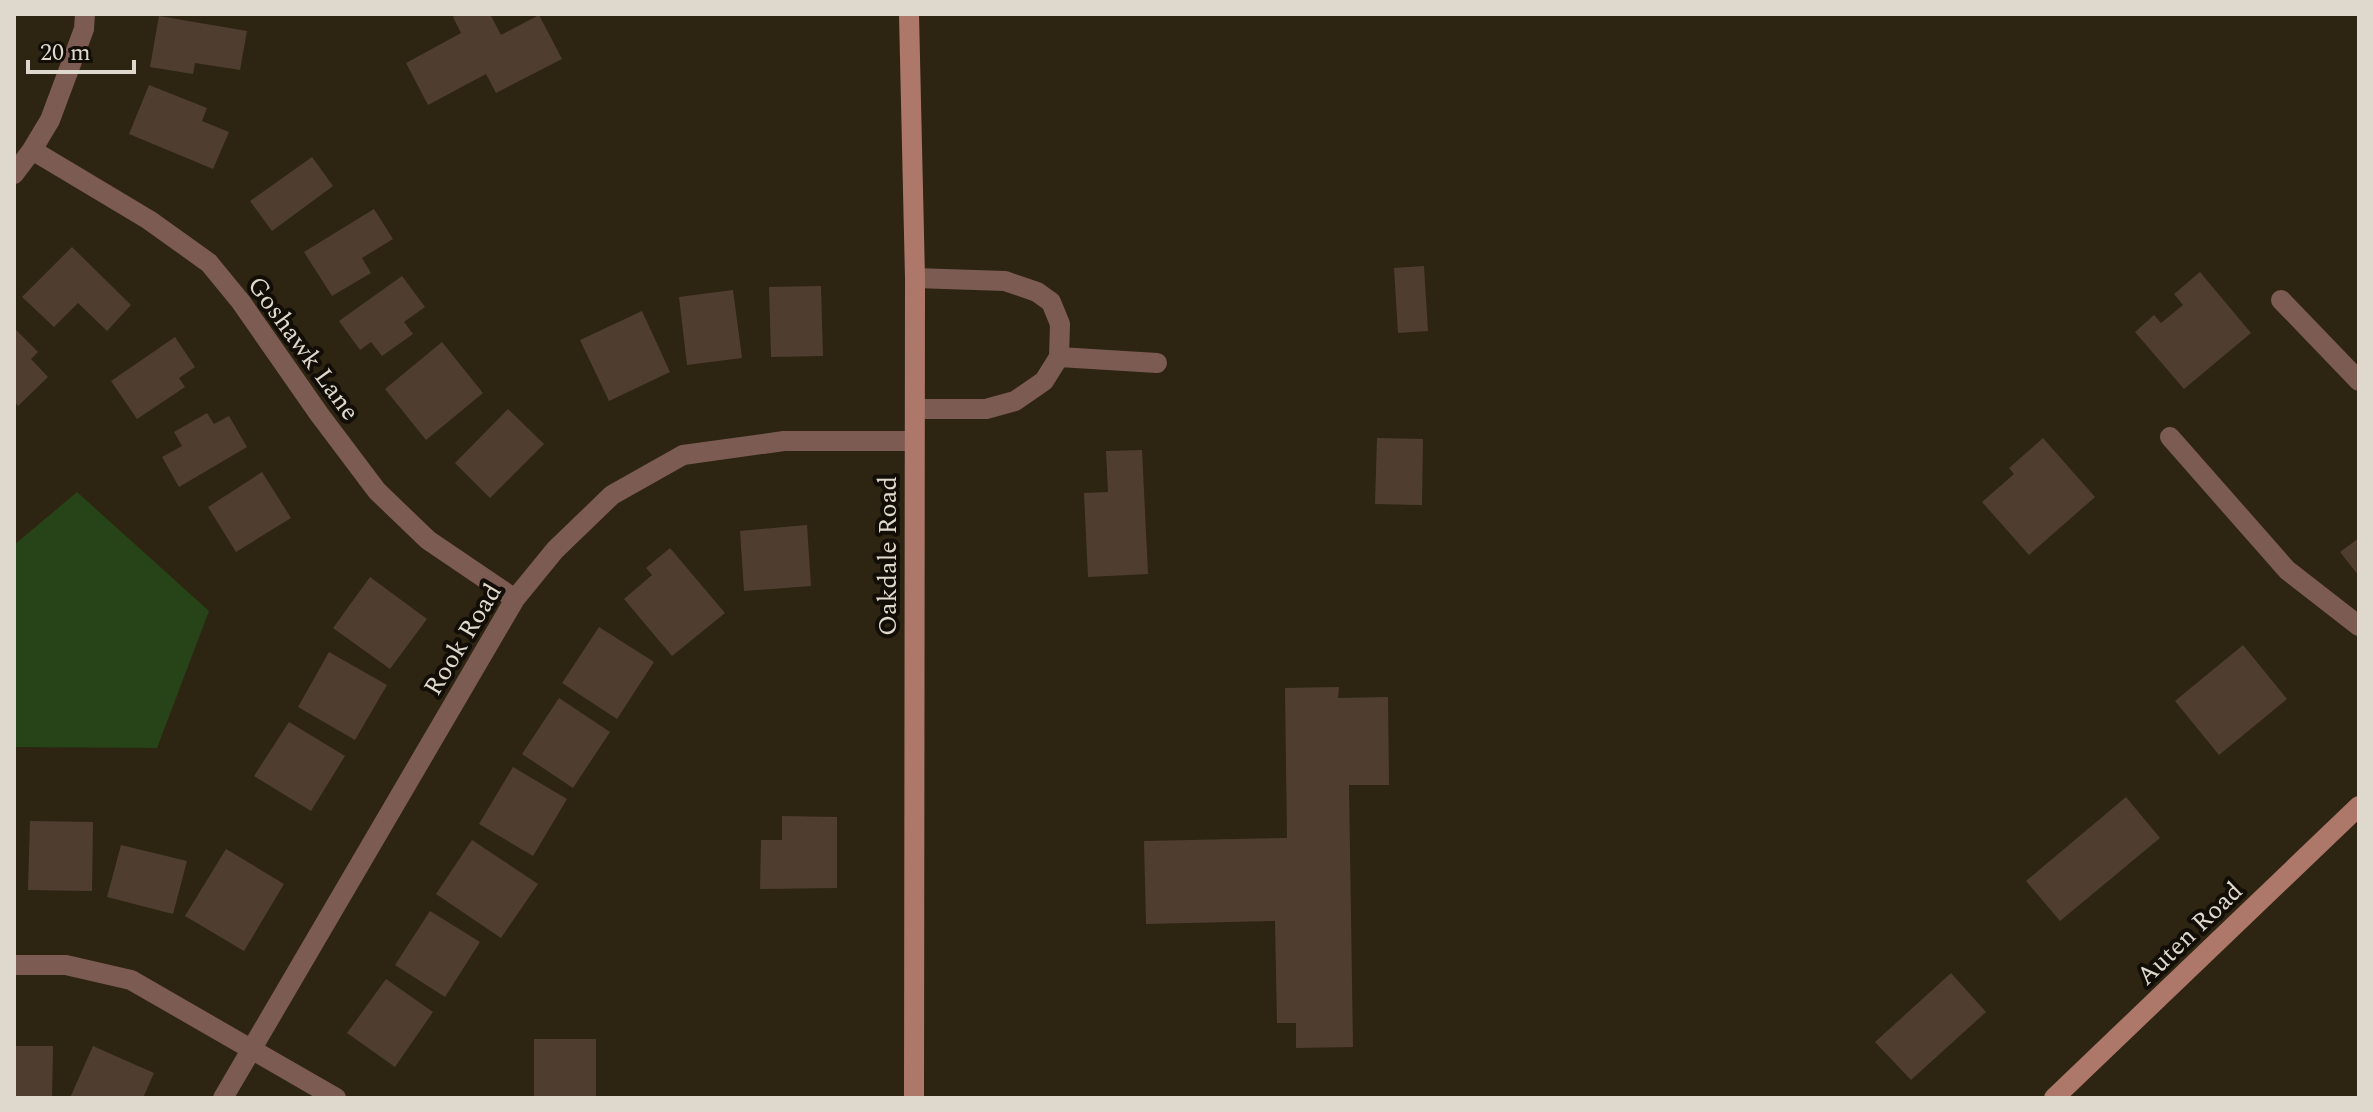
<svg xmlns="http://www.w3.org/2000/svg" width="2373" height="1112" viewBox="0 0 2373 1112" font-family="Spectral,serif">
	<style>
		.green { fill: #264417 }
		.building { fill: #4f3e30 }
		.lines { fill: none; stroke-linecap: round; stroke-linejoin: round }
		.lane { stroke: #7c5b52; stroke-width: 20 }
		.street { stroke: #7c5b52; stroke-width: 20 }
		.secondary { stroke: #ad786a; stroke-width: 20 }
		.labels { text-anchor: middle; stroke-width: 8; stroke-linejoin: round; paint-order: stroke }
		.street-label { font-size: 26px; fill: #dfd9cd; stroke: #120e07 }
	</style>
	<rect width="100%" height="100%" fill="#2e2412"/>
	<path class="green" d="M77,492L209,611L157,748L14,747V545Z"/>
	<path class="building" d="M458,14H490L501,35L539,15L562,59L496,93L486,74L428,105L406,63L461,33L453,17Z
		M159,16L247,31L240,70L195,63L193,74L150,67Z
		M149,85L207,108L202,121L229,132L213,169L129,134Z
		M312,157L333,186L272,231L250,201Z
		M374,209L393,239L362,258L371,273L332,296L304,252Z
		M72,247L131,305L107,331L78,303L54,327L22,297Z
		M1424,266L1428,331L1398,333L1394,268Z
		M2200,272L2251,333L2184,389L2135,332L2154,315L2161,323L2183,305L2174,294Z
		M402,276L425,307L404,322L413,334L382,356L371,342L360,350L339,321Z
		M821,286L823,356L771,357L769,287Z
		M733,290L742,358L687,365L679,297Z
		M642,311L670,372L609,401L580,340Z
		M14,328L38,352L31,359L48,377L18,406L14,401Z
		M175,337L195,367L179,378L185,387L137,419L111,381Z
		M442,342L483,393L426,440L385,389Z
		M508,409L544,444L490,498L455,463Z
		M207,413L214,424L229,416L247,447L179,487L162,457L182,446L174,432Z
		M1377,438L1423,439L1422,505L1375,504Z
		M2043,438L2095,497L2029,555L1982,502L2014,474L2009,468Z
		M1142,450L1148,574L1088,577L1084,493L1108,492L1106,451Z
		M262,472L291,518L236,552L208,507Z
		M807,525L811,586L744,591L740,531Z
		M2359,538V576L2340,552Z
		M670,548L725,613L672,656L624,599L652,575L646,568Z
		M370,577L427,619L390,669L333,628Z
		M599,627L654,662L617,719L562,683Z
		M2243,645L2287,699L2219,755L2175,701Z
		M329,652L387,685L355,740L298,707Z
		M1339,687L1338,698L1388,697L1389,785H1349L1353,1047L1296,1048V1023H1277L1275,921L1146,924L1144,841L1287,838L1285,688Z
		M559,698L610,732L573,788L522,754Z
		M289,722L345,756L311,811L254,776Z
		M513,767L567,799L533,856L479,824Z
		M2126,797L2160,838L2060,921L2026,881Z
		M782,816L837,817V888L760,889L761,840H782Z
		M30,821L93,822L92,891L28,890Z
		M472,840L538,884L501,938L436,894Z
		M121,845L187,861L173,914L107,897Z
		M226,849L284,884L244,951L185,916Z
		M430,911L480,942L445,997L395,965Z
		M1951,973L1986,1012L1911,1080L1875,1042Z
		M386,979L433,1012L395,1067L347,1033Z
		M534,1039H596V1098H534Z
		M14,1046H53L52,1098H14Z
		M93,1046L154,1073L143,1098H70Z"/>
	<g class="lines">
		<path class="lane" d="M915,278L1005,281L1037,292L1051,302L1060,324L1059,357L1044,381L1015,401L986,409H915
			M2281,300L2359,381
			M1059,357L1157,363
			M2170,437L2287,570L2359,626"/>
		<path class="street" d="M32,150L149,220L209,263L241,302L319,414L377,491L428,540L515,599
			M14,174L32,150L50,120L84,29L85,14
			M14,965H66L131,980L336,1098
			M223,1098L515,599L555,550L612,495L683,455L784,441H913"/>
		<path class="secondary" d="M909,14L915,278L914,1098
			M2054,1098L2359,806"/>
	</g>
	<g class="labels">
		<g class="street-label">
			<text transform="translate(304 348) rotate(54)" y="9">Goshawk Lane</text>
			<text transform="translate(887 556) rotate(-90)" y="9">Oakdale Road</text>
			<text transform="translate(462 639) rotate(-59)" y="9">Rook Road</text>
			<text transform="translate(2189 933) rotate(-44)" y="9">Auten Road</text>
		</g>
	</g>
	<rect width="2373" height="1112" fill="none" stroke="#dfd9cd" stroke-width="32"/>
	<path d="M28 60v12h106v-12" fill="none" stroke="#dfd9cd" stroke-width="4"/>
	<text x="40" y="60" font-size="24" fill="#dfd9cd" stroke="#120e07" stroke-width="6" paint-order="stroke">20 m</text>
</svg>
